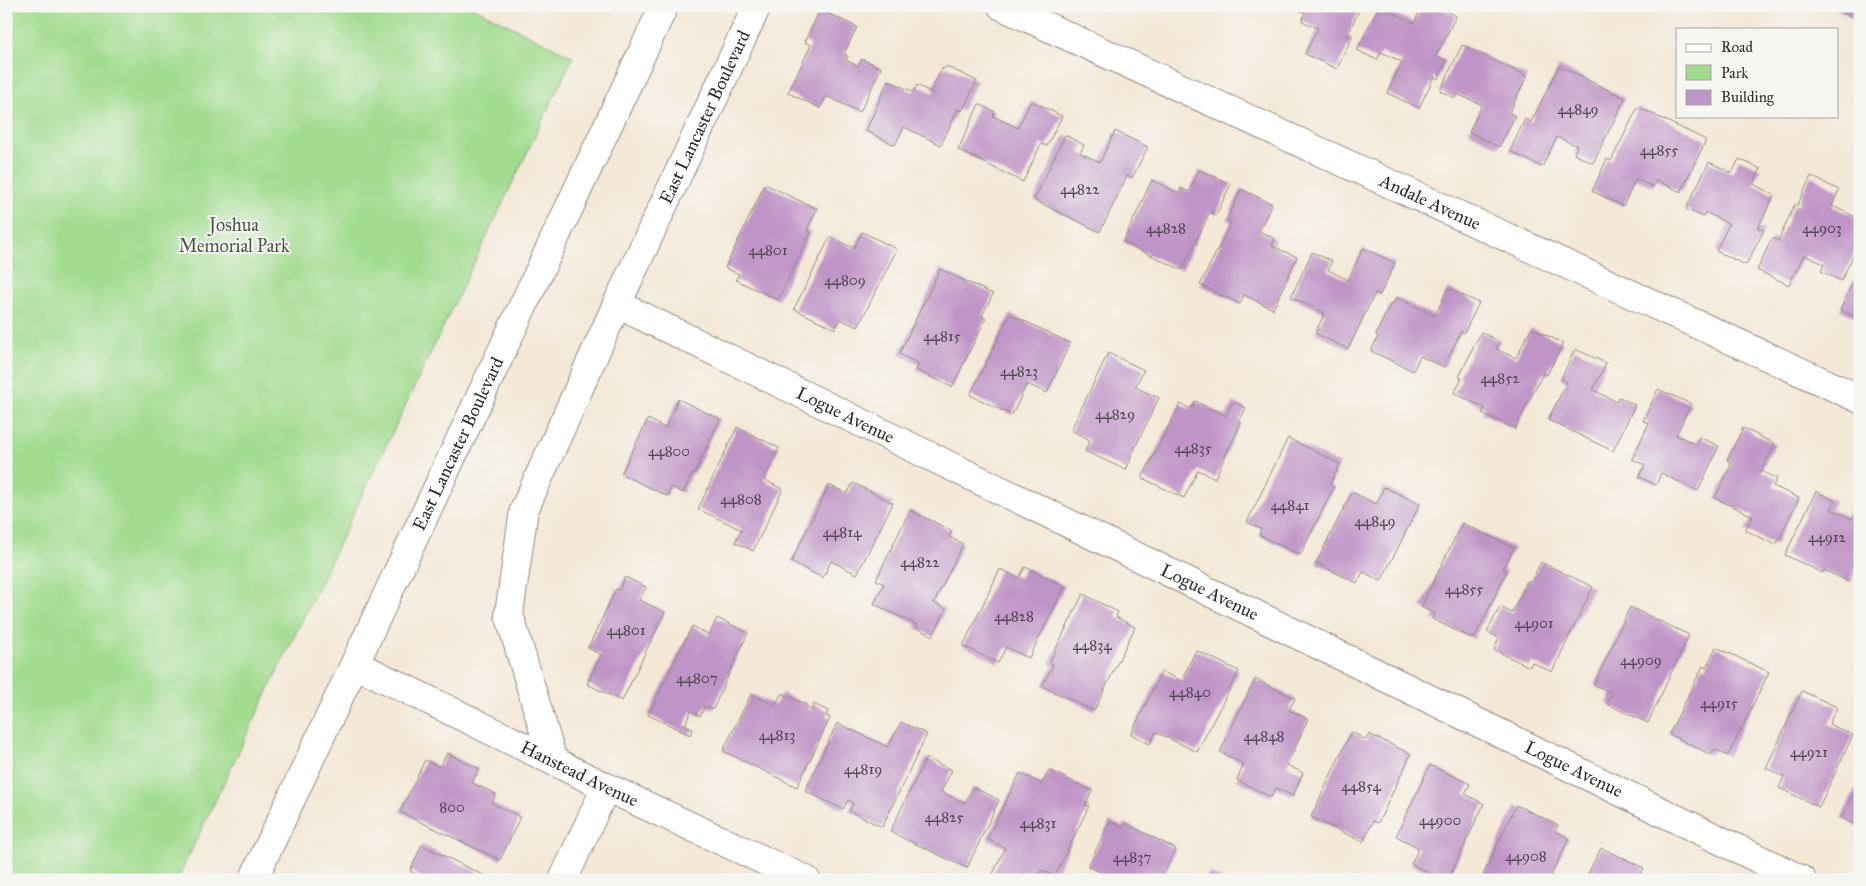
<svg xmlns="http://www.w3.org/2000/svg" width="1866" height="886" viewBox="0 0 1866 886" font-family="'IM FELL Great Primer',serif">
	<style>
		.green { fill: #a0db8e; stroke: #66835c }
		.building { fill: #bf94c6 }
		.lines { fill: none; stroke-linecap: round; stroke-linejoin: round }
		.minor-casing { stroke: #908a81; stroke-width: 30 }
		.major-casing { stroke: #908a81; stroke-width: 30 }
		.minor { stroke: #fff; stroke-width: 28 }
		.major { stroke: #fff; stroke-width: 28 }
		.labels { text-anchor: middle; stroke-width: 4; stroke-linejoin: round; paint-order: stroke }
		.number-label { font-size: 15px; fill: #504552 }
		.street-label { font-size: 18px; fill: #2b2b2b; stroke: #f6f6f2 }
		.park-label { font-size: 18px; fill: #485744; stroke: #f6f6f2 }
	</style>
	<rect width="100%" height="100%" fill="#f6f6f2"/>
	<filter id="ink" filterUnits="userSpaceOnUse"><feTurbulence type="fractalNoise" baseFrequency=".02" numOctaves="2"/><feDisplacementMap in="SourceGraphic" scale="10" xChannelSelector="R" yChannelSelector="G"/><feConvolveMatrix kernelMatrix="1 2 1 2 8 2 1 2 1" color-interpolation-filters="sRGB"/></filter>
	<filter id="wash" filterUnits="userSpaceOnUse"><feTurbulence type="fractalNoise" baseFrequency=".0096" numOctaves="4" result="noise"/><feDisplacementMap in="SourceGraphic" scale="20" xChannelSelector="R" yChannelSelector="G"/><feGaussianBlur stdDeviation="1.12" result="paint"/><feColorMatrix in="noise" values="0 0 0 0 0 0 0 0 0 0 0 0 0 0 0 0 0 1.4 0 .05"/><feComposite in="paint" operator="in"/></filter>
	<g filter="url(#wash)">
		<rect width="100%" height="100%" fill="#f4e8d7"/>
		<path class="green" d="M6,6H470L573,57L177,880H6Z"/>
		<g id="blocks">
			<path class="building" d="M1204,6H1216L1214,11Z
				M1291,6H1361L1347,36L1352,37L1337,69L1305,54L1318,28L1302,21L1305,13Z
				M1379,6L1414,23L1422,6H1436L1456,16L1436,56L1446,61L1438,79L1434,77L1419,108L1387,93L1402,62L1381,52L1377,60L1357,50Z
				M1830,6H1860V21Z
				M820,10L857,27L844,54L848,56L846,60L858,66L862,59L881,68L860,112L826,96L820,108L788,93L811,45L805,42Z
				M1462,45L1527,76L1509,113L1515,116L1499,147L1469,132L1482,105L1457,94L1455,98L1440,91Z
				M946,66L977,81L962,111L958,109L941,145L904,127L895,145L866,131L888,80L913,92L917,85L933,93L934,90L932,89L942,68L944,69Z
				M1559,66L1625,98L1593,163L1574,154L1577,146L1557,137L1542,167L1510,151L1525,119L1531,122Z
				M1031,101L1062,116L1047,146L1041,144L1023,182L958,150L979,104L995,112L993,116L1018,128Z
				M1638,107L1706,140L1681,192L1656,180L1653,187L1636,179L1623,206L1592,191L1607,159L1611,161Z
				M1115,131L1148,147L1132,178L1127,176L1100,232L1034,200L1065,135L1084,145L1080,153L1100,162Z
				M1739,159L1761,169L1753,184L1774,195L1758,228L1764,230L1746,265L1716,251L1729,224L1705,212L1703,217L1686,209L1709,162L1732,173Z
				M1199,170L1231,184L1216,215L1210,212L1182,270L1123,242L1152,180L1179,193L1181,188L1189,192Z
				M1811,176L1839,190L1832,206L1860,219V241L1841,281L1821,271L1824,264L1804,255L1789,285L1757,270L1772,238L1778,241L1795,204L1797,206Z
				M765,184L817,209L807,230L811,232L778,300L736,280L739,274L725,268Z
				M1241,189L1272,204L1259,231L1275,239L1272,246L1297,257L1273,309L1244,295L1240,304L1200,285L1231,222L1227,220Z
				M862,232L897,249L858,327L840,319L835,329L794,309L830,237L854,248Z
				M1363,248L1395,263L1380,295L1375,293L1348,349L1315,333L1325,313L1291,297L1312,252L1332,261L1328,270L1348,280Z
				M940,269L993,294L982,316L986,318L952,387L916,370L919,364L899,354Z
				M1855,277L1860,279V319L1840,310Z
				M1448,288L1479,303L1464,333L1461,331L1444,367L1420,356L1413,371L1371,351L1378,336L1376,334L1391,303L1393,304L1396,297L1435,316Z
				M1010,314L1070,343L1047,393L1027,384L1012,415L970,395Z
				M1531,328L1563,343L1547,375L1543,373L1515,429L1482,413L1485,408L1454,393L1462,378L1459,377L1481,332L1500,342L1496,349L1516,358Z
				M1575,349L1606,363L1593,390L1617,402L1619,397L1635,405L1613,451L1548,420L1567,382L1561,379Z
				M1108,353L1144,370L1135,387L1159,398L1130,458L1131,459L1126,470L1085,451L1090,440L1071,430Z
				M1658,389L1691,404L1676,435L1696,444L1699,437L1719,446L1698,491L1661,473L1656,485L1639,477L1645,465L1632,459L1649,423L1643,421Z
				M678,399L720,419L694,474H692L683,493L671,487L667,496L621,474L648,419L665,428Z
				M1195,401L1226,416L1233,402L1246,408L1239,422L1241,423L1215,478L1198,470L1184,498L1142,478L1180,404L1191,409Z
				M737,427L779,448L764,480L783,489L753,551L735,542L742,530L698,509Z
				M1743,428L1775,444L1761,471L1777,479L1773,486L1799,498L1776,545L1745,530L1753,516L1715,498L1730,467L1731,462L1727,460Z
				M1288,438L1340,464L1330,485L1334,487L1300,555L1259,535L1261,529L1247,522Z
				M853,483L893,503L857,574L831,561L823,578L791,562L829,485L847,494Z
				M1384,487L1420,504L1381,581L1363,572L1357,583L1316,563L1352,492L1376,504Z
				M1816,491L1835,501L1831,509L1852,519L1860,501V567L1857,566L1849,582L1824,570L1823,573L1785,555Z
				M910,510L952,531L949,537L963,544L934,603L946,609L933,636L916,628L917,625L874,604L884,584L876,580Z
				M1462,523L1514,548L1503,569L1507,571L1474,639L1432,619L1435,614L1421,607Z
				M1541,562L1593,587L1552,672L1532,662L1530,667L1494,650L1499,638L1487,632L1500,607L1512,613L1527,581L1531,582Z
				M1025,567L1065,586L1029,658L1006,647L998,663L963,646L1000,569L1019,578Z
				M625,577L646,587L639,600L665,612L622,701L587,684L601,655L588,648L616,589L619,590Z
				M1083,594L1118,612L1116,617L1135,627L1094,711L1042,686L1053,665L1049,663Z
				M1630,607L1689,635L1648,723L1607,704L1612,693L1594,685Z
				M717,618L748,633L713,709L705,706L700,716L691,711L685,725L693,729L690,735L648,715L692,626L709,635Z
				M1716,647L1769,672L1728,756L1714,749L1711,755L1669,734L1703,666L1706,668Z
				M1196,650L1239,671L1197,752L1156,732L1150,744L1131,734L1162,671L1181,681Z
				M1255,679L1295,698L1289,710L1308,719L1287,765L1303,773L1293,796L1276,788L1271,797L1237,780L1244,764L1220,752Z
				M1802,691L1837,707L1829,724L1853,735L1819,807L1779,788L1784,777L1766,768Z
				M782,693L807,705L806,707L811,710L814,704L828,711L826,716L830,718L797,787L723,751L751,694L775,705Z
				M901,722L927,734L882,827L849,811L853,803L848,800L843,809L805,791L837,723L888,747Z
				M1351,732L1366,740L1369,734L1411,754L1378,823L1373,821L1363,842L1311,817Z
				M447,753L479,769L472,783L496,794L492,803L520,817L500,860L400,812L425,760L440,767Z
				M926,758L952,770L941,792L965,803L973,787L999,800L967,868L890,832Z
				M1430,765L1470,784L1465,794L1484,804L1448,880H1444L1411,864L1419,848L1396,836Z
				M1049,770L1092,791L1085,805L1089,806L1055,876L1041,870L1036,880H990L1005,848L987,839L1020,773L1042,784Z
				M1860,781V827L1841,818Z
				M1516,805L1558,825L1555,831L1569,838L1549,880H1485L1486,876L1483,875Z
				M1110,821L1123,827L1125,823L1176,849L1161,880H1097L1101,872L1088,866Z
				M422,845L493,880H426L410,871Z
				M1601,848L1644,868L1638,880H1585Z
				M1209,873L1224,880H1205Z"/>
		</g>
	</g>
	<g filter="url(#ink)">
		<use href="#blocks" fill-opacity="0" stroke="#908a81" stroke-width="1"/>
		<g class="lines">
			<g class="minor-casing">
				<g id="minor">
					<path id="s1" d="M1002,6L1860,399"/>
					<path id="s2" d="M617,304L1802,880"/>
					<path id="s3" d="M355,664L606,787L806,880"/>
					<path id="s4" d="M553,761L509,614L524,510L617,304L757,6"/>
					<path d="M563,880L606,787"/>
				</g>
			</g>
			<g class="major-casing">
				<g id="major">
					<path id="s5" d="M253,880L664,6"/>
				</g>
			</g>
			<use href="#minor" class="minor"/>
			<use href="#major" class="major"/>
		</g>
	</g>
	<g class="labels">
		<g class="number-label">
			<text x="1578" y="114">44849</text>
			<text x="1659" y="155">44855</text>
			<text x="1080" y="194">44822</text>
			<text x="1166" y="233">44828</text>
			<text x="1822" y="233">44903</text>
			<text x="768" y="255">44801</text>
			<text x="845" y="285">44809</text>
			<text x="942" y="341">44815</text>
			<text x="1019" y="376">44823</text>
			<text x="1500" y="383">44852</text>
			<text x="1115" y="419">44829</text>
			<text x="1193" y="453">44835</text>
			<text x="669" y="456">44800</text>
			<text x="741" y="504">44808</text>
			<text x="1290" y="510">44841</text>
			<text x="1375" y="526">44849</text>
			<text x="842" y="537">44814</text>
			<text x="1827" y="542">44912</text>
			<text x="920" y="567">44822</text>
			<text x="1464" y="594">44855</text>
			<text x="1014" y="621">44828</text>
			<text x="1534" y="628">44901</text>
			<text x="626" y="635">44801</text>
			<text x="1092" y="650">44834</text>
			<text x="1641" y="665">44909</text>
			<text x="697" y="683">44807</text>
			<text x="1190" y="697">44840</text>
			<text x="1719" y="708">44915</text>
			<text x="777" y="740">44813</text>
			<text x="1264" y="741">44848</text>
			<text x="1809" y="757">44921</text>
			<text x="863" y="774">44819</text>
			<text x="1361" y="791">44854</text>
			<text x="452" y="812">800</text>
			<text x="944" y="822">44825</text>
			<text x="1440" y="825">44900</text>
			<text x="1038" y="828">44831</text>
			<text x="1526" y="861">44908</text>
			<text x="1132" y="862">44837</text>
		</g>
		<g class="street-label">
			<text dy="6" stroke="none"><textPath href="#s4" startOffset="691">East Lancaster Boulevard</textPath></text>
			<text dy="6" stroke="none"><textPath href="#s1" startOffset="471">Andale Avenue</textPath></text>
			<text dy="6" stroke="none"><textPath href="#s2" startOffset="254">Logue Avenue</textPath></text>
			<text dy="6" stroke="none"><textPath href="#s5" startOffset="482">East Lancaster Boulevard</textPath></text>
			<text dy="6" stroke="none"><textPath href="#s2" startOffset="659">Logue Avenue</textPath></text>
			<text dy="6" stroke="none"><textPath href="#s2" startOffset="1064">Logue Avenue</textPath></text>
			<text dy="6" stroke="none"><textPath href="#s3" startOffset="250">Hanstead Avenue</textPath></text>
		</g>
		<g class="park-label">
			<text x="234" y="231">Joshua<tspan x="234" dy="21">Memorial Park</tspan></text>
		</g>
	</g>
	<rect width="1866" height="886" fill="none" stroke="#f6f6f2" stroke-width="25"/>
	<rect x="1676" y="28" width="162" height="90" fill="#f6f6f2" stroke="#a5a5a2"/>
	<rect x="1686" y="44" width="25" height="8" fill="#ffffff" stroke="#a5a5a2"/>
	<text x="1721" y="52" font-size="15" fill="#2b2b2b">Road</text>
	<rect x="1686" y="65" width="25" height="15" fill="#a0db8e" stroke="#a5a5a2"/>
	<text x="1721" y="78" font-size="15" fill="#2b2b2b">Park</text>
	<rect x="1686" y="90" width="25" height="15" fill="#bf94c6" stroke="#a5a5a2"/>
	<text x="1721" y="102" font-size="15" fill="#2b2b2b">Building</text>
</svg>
